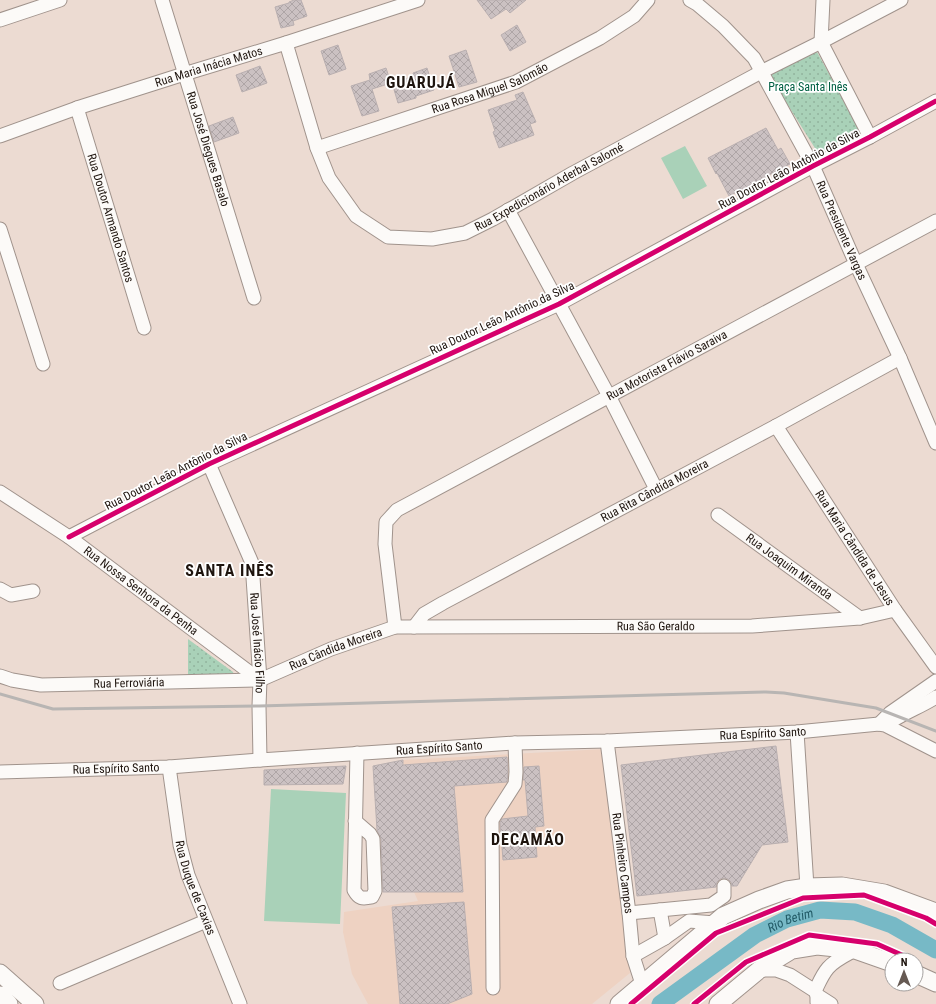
<svg xmlns="http://www.w3.org/2000/svg" width="936" height="1004" viewBox="0 0 936 1004" font-family="'Roboto Condensed',sans-serif">
	<style>
		.built { fill: #eed2c2 }
		.park { fill: url(#park-dots) }
		.garden { fill: #a9d1b8 }
		.lines { fill: none; stroke-linecap: round; stroke-linejoin: round }
		.river { stroke: #77b9c6; stroke-width: 17 }
		.building { fill: url(#building-cross-hatch); stroke: #b9afb0 }
		.minor-casing { stroke: #a0938c; stroke-width: 15 }
		.major-casing { stroke: #a0938c; stroke-width: 19 }
		.minor { stroke: #fcfaf8; stroke-width: 13 }
		.major { stroke: #fcfaf8; stroke-width: 17 }
		.rail { stroke: #b8b5b3; stroke-width: 3 }
		.cycleway-casing { stroke: #fff; stroke-width: 8 }
		.cycleway { stroke: #d6006c; stroke-width: 5 }
		.labels { text-anchor: middle; stroke-width: 3.5; stroke-linejoin: round; paint-order: stroke }
		.street-label { font-size: 12px; fill: #1e140e; stroke: #fff }
		.park-label { font-size: 12px; fill: #016043; stroke: #fff }
		.water-label { font-size: 13px; font-style: italic; fill: #225b67; stroke: #fff }
		.district-label { font-size: 16px; font-weight: bold; letter-spacing: 1px; fill: #1e140e; stroke: #fff }
	</style>
	<defs>
		<pattern id="park-dots" width="8" height="8" patternUnits="userSpaceOnUse"><rect width="8" height="8" fill="#a9d1b8"/><path d="M2 2h.1M6 6h.1" fill="none" stroke="#91b39d" stroke-width="1.8" stroke-linecap="round"/></pattern>
		<pattern id="building-cross-hatch" width="8" height="8" patternUnits="userSpaceOnUse"><rect width="8" height="8" fill="#cbc1c2"/><path d="M0 0l8 8M0 8l8-8" fill="none" stroke="#aea5a6"/></pattern>
	</defs>
	<rect width="100%" height="100%" fill="#ecdbd2"/>
	<path class="built" d="M605,749L630,973L592,1004H368L352,974L343,932L344,912L418,901L414,892L403,760Z"/>
	<path class="park" d="M817,52L860,130L818,153L769,75Z
		M188,639L233,672L234,675L188,677Z"/>
	<path class="garden" d="M685,146L707,186L683,199L661,158Z
		M271,789L346,793L340,924L264,921Z"/>
	<g class="lines">
		<path class="river" id="s1" d="M660,1004L755,935L787,919L820,910L855,912L892,925L936,950"/>
	</g>
	<path class="building" d="M294,0H301L307,16L293,21L294,25L281,28L275,7L289,3V2Z
		M477,0H526L510,13L506,9L491,19Z
		M517,25L526,42L510,51L501,35Z
		M338,45L346,69L329,75L321,51Z
		M466,50L477,82L459,87L449,56Z
		M260,66L267,83L242,92L236,75Z
		M386,68L391,83L372,89L379,111L362,116L351,86L370,80L369,74Z
		M427,68L434,90L416,96V98L398,103L392,83L414,76L413,73Z
		M523,92L536,122L530,124L534,135L499,148L493,132L495,131L488,110L517,100L515,95Z
		M233,117L239,133L214,142L209,126Z
		M766,128L778,150L781,148L790,164L729,196L717,173L716,174L708,158Z
		M776,746L788,842L762,845L737,886H732L731,882L728,879L724,878L720,879L717,882L716,887L637,896L621,765Z
		M507,757L508,772L507,782L454,786L463,892H383L381,839L377,830L373,766L403,760V765Z
		M346,766L343,784L264,785V770Z
		M539,766L544,826L535,827L537,857L503,860L500,822L502,819L528,816L525,780H523L524,767Z
		M464,902L472,994L447,1004H400L392,907Z"/>
	<g class="lines">
		<g class="minor-casing">
			<g id="minor">
				<path id="s2" d="M162,0L254,298"/>
				<path id="s3" d="M690,0L697,4L723,26L754,58L813,166L856,264L900,358L936,443"/>
				<path d="M823,0L821,42L870,137"/>
				<path d="M0,20L60,0"/>
				<path id="s4" d="M286,43L317,148L329,178L356,216L388,237L432,239L465,233L493,219L573,173L761,72L821,42L901,0"/>
				<path id="s5" d="M77,108L144,328"/>
				<path id="s6" d="M0,136L77,108L184,74L286,43L418,0"/>
				<path id="s7" d="M317,148L516,82L600,38L634,16L648,0"/>
				<path d="M508,210L609,396L656,489"/>
				<path d="M0,229L43,364"/>
				<path id="s8" d="M776,426L895,610L936,667"/>
				<path id="s9" d="M209,464L252,563L260,680L259,706L260,760"/>
				<path id="s10" d="M0,492L69,537L260,680"/>
				<path id="s11" d="M718,515L860,618"/>
				<path d="M69,537L209,464L559,304L813,166L870,137L936,101"/>
				<path d="M0,589L11,595L33,591"/>
				<path id="s12" d="M395,627L385,544L386,522L397,510L936,221"/>
				<path id="s13" d="M414,627L424,614L443,603L776,426L900,358"/>
				<path id="s14" d="M0,676L12,680L41,685L260,680L331,649L395,627L752,626L860,618L895,610"/>
				<path d="M892,721C906,712 922,706 936,697"/>
				<path d="M879,724L890,713L936,681"/>
				<path d="M797,732L807,887"/>
				<path id="s15" d="M607,741L629,913L633,956L642,984"/>
				<path id="s16" d="M169,767L180,845L188,875L240,1004"/>
				<path id="s17" d="M0,772L169,767L260,760L515,743L607,741L797,732L879,724L885,725L936,751"/>
				<path d="M355,821L370,834L373,839L375,891L372,897C362,899 359,899 354,890L357,753"/>
				<path d="M660,910L665,938"/>
				<path d="M629,913L711,905L724,896V886"/>
				<path d="M633,956L665,938L689,921L715,923"/>
				<path d="M759,970H776L790,975L815,991L817,995"/>
				<path d="M60,983L206,921"/>
				<path d="M493,988L492,820L515,784L516,772L515,743"/>
				<path d="M815,991C819,983 822,975 828,968C835,960 846,955 855,950"/>
				<path d="M817,1002V995L831,1004"/>
			</g>
		</g>
		<g class="major-casing">
			<path id="major" d="M0,973L35,1004
				M916,974L936,983
				M0,995L9,1004
				M619,1004L723,916L759,900L787,890L807,887L842,886L884,893L936,912
				M718,1004L759,970L792,950L817,946L855,950L892,963"/>
		</g>
		<use href="#minor" class="minor"/>
		<use href="#major" class="major"/>
		<path class="rail" d="M0,694L53,709L259,706L766,692L784,693L876,708L936,731"/>
		<g class="cycleway-casing">
			<path id="cycleway" d="M69,537L209,464L559,304L813,166L870,137L936,101
				M631,1004L716,933L803,898L864,895L926,918L936,924
				M694,1004L746,962L809,935L877,944L913,960"/>
		</g>
		<use href="#cycleway" class="cycleway"/>
	</g>
	<g class="labels">
		<g class="street-label">
			<text dy="4" stroke="none"><textPath href="#s6" startOffset="220">Rua Maria Inácia Matos</textPath></text>
			<text dy="4" stroke="none"><textPath href="#s7" startOffset="183">Rua Rosa Miguel Salomão</textPath></text>
			<text dy="4" stroke="none"><textPath href="#s2" startOffset="156">Rua José Diegues Basalo</textPath></text>
			<text transform="translate(789 169) rotate(-28)" y="4">Rua Doutor Leão Antônio da Silva</text>
			<text dy="4" stroke="none"><textPath href="#s4" startOffset="400">Rua Expedicionário Aderbal Salomé</textPath></text>
			<text dy="4" stroke="none"><textPath href="#s5" startOffset="115">Rua Doutor Armando Santos</textPath></text>
			<text dy="4" stroke="none"><textPath href="#s3" startOffset="280">Rua Presidente Vargas</textPath></text>
			<text transform="translate(502 318) rotate(-25)" y="4">Rua Doutor Leão Antônio da Silva</text>
			<text dy="4" stroke="none"><textPath href="#s12" startOffset="428">Rua Motorista Flávio Saraiva</textPath></text>
			<text transform="translate(176 471) rotate(-27)" y="4">Rua Doutor Leão Antônio da Silva</text>
			<text dy="4" stroke="none"><textPath href="#s13" startOffset="278">Rua Rita Cândida Moreira</textPath></text>
			<text dy="4" stroke="none"><textPath href="#s8" startOffset="145">Rua Maria Cândida de Jesus</textPath></text>
			<text dy="4" stroke="none"><textPath href="#s11" startOffset="88">Rua Joaquim Miranda</textPath></text>
			<text dy="4" stroke="none"><textPath href="#s10" startOffset="172">Rua Nossa Senhora da Penha</textPath></text>
			<text dy="4" stroke="none"><textPath href="#s14" startOffset="667">Rua São Geraldo</textPath></text>
			<text dy="4" stroke="none"><textPath href="#s9" startOffset="188">Rua José Inácio Filho</textPath></text>
			<text dy="4" stroke="none"><textPath href="#s14" startOffset="343">Rua Cândida Moreira</textPath></text>
			<text dy="4" stroke="none"><textPath href="#s14" startOffset="130">Rua Ferroviária</textPath></text>
			<text dy="4" stroke="none"><textPath href="#s17" startOffset="764">Rua Espírito Santo</textPath></text>
			<text dy="4" stroke="none"><textPath href="#s17" startOffset="440">Rua Espírito Santo</textPath></text>
			<text dy="4" stroke="none"><textPath href="#s17" startOffset="116">Rua Espírito Santo</textPath></text>
			<text dy="4" stroke="none"><textPath href="#s15" startOffset="123">Rua Pinheiro Campos</textPath></text>
			<text dy="4" stroke="none"><textPath href="#s16" startOffset="124">Rua Duque de Caxias</textPath></text>
		</g>
		<g class="park-label">
			<text x="808" y="91">Praça Santa Inês</text>
		</g>
		<g class="water-label">
			<text dy="5" stroke="none"><textPath href="#s1" startOffset="156">Rio Betim</textPath></text>
		</g>
		<g class="district-label">
			<text x="421" y="88">GUARUJÁ</text>
			<text x="230" y="576">SANTA INÊS</text>
			<text x="528" y="845">DECAMÃO</text>
		</g>
	</g>
	<g transform="translate(904 972)"><circle r="19" fill="#ffffff" stroke="#a5a19f"/>
	<path d="M0-3L7 15L0 10L-7 15Z" fill="#665a53"/>
	<text y="-6" font-size="11" font-weight="bold" text-anchor="middle" fill="#1e140e">N</text>
	</g>
</svg>
